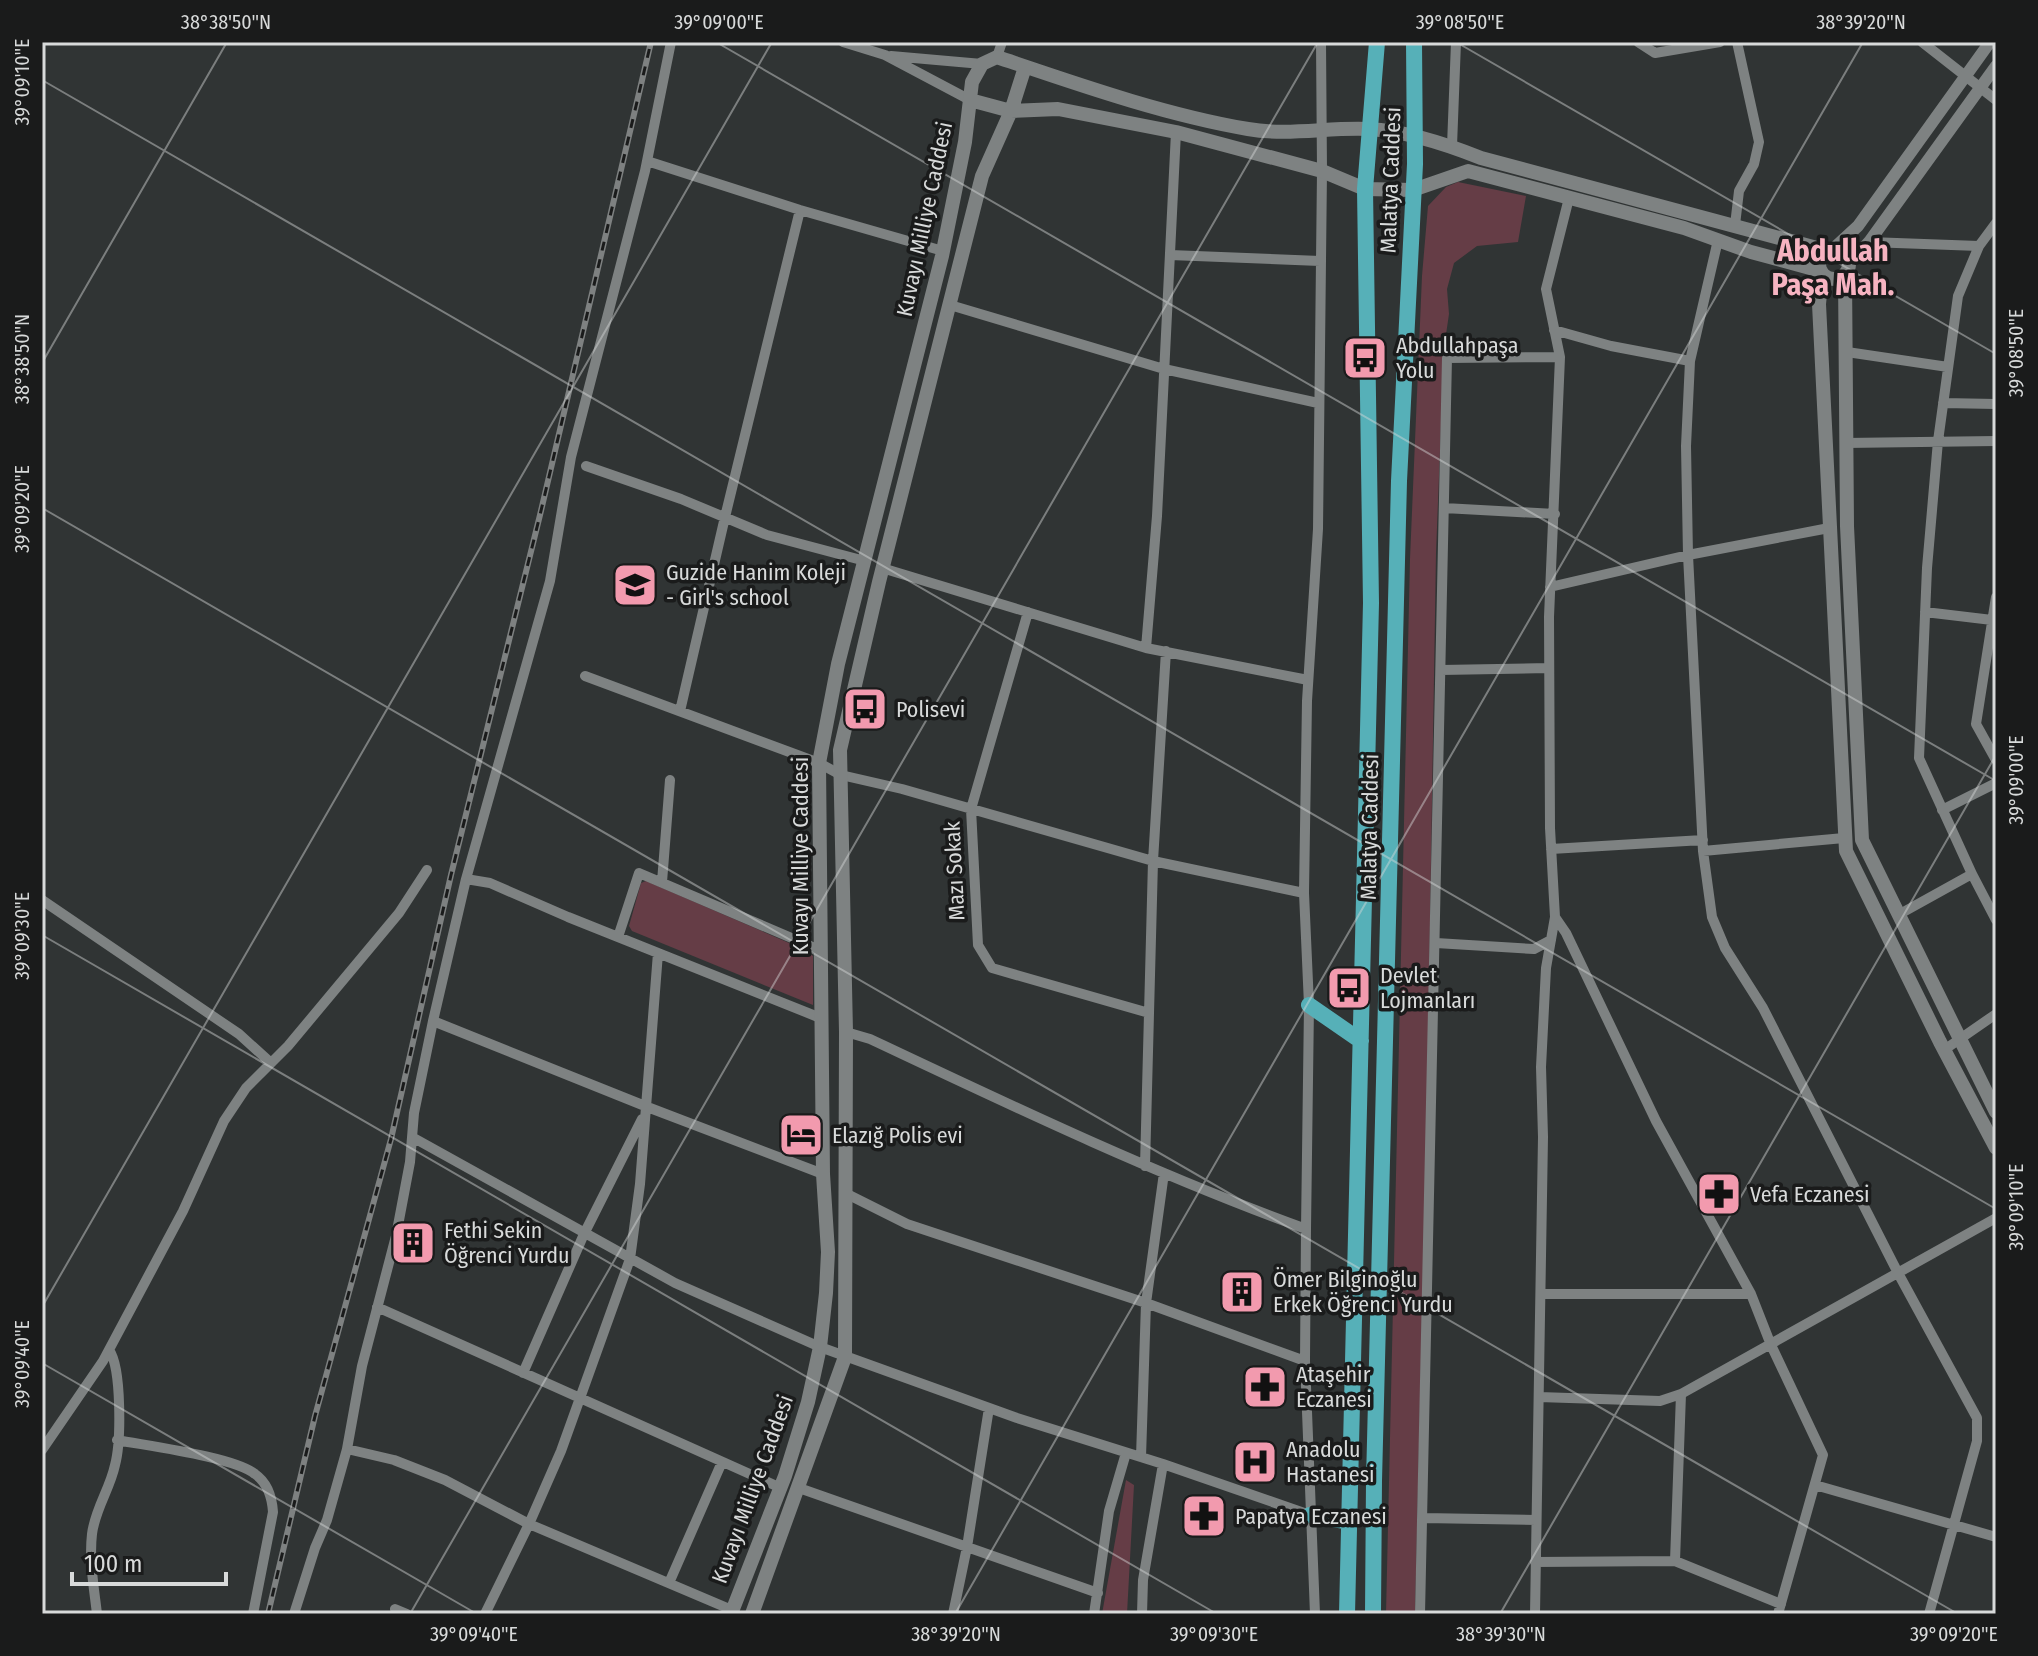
<svg xmlns="http://www.w3.org/2000/svg" width="2038" height="1656" viewBox="0 0 2038 1656" font-family="'Fira Sans Condensed',sans-serif">
	<style>
		.green { fill: #653d46 }
		.lines { fill: none; stroke-linecap: round; stroke-linejoin: round }
		.minor { stroke: #7e8282; stroke-width: 10 }
		.tertiary { stroke: #7e8282; stroke-width: 12 }
		.secondary { stroke: #7e8282; stroke-width: 14 }
		.trunk { stroke: #56b0b8; stroke-width: 16 }
		.rail-casing { stroke: #7e8181; stroke-width: 6 }
		.rail { stroke: #1a1b1b; stroke-width: 3; stroke-dasharray: 9; stroke-linecap: butt }
		.ticks { fill: none; stroke: #d8dada; stroke-width: 2; stroke-opacity: 0.45 }
		.labels { text-anchor: middle; stroke-width: 7; stroke-linejoin: round; paint-order: stroke }
		.street-label { font-size: 22px; fill: #d8dada; stroke: #1a1b1b }
		.poi-label { font-size: 22px; fill: #d8dada; stroke: #1a1b1b; text-anchor: start }
		.district-label { font-size: 30px; font-weight: bold; fill: #f6b3c1; stroke: #1a1b1b }
		.neatline { fill: none; stroke: #d8dada; stroke-width: 3 }
		.ticks-label { font-size: 20px; text-anchor: middle; fill: #d8dada }
	</style>
	<rect width="100%" height="100%" fill="#303434"/>
	<path class="green" d="M1458,182L1526,196L1518,242L1477,246L1454,263L1447,289L1449,314L1444,348L1436,553L1427,1108L1415,1614H1386L1410,559L1422,276L1428,206L1446,187Z
		M646,881L803,949L813,956V1005L632,931L629,926L641,883Z
		M1126,1480L1134,1485L1127,1614H1102Z"/>
	<g class="lines">
		<path class="minor" d="M843,42L885,55L970,100
			M1638,42L1655,53L1720,42
			M1922,42L1996,100
			M891,56L982,64
			M997,57L1002,42
			M1452,146L1456,42
			M647,161L800,210L943,251
			M1996,223L1979,246L1958,296L1938,441L1927,568L1919,758L1972,874L1996,920
			M1735,225L1739,191L1754,164L1759,142L1737,42
			M1718,240L1690,361L1686,446L1688,555L1703,851L1712,917L1725,948L1763,1008L1898,1273L1977,1418V1441L1929,1614
			M1869,242L1979,246
			M1170,255L1320,261
			M950,305L1164,369L1318,403
			M1554,330L1611,346L1690,361
			M1847,352L1948,367
			M1943,403L1996,404
			M1845,443L1996,441
			M586,466L681,499L767,535L865,561
			M1444,508L1555,514
			M882,568L1146,648L1308,680
			M1550,587L1688,555L1829,528
			M1996,597L1976,724L1996,760
			M1028,612L971,809L978,945L992,968L1149,1013
			M1925,612L1992,620
			M1146,648L1157,516L1176,132
			M1441,670L1549,668
			M585,676L819,763L841,775L902,789L1153,861L1304,893
			M680,711L725,517L800,210
			M1942,810L1996,783
			M1551,849L1703,840
			M1703,851L1844,838
			M466,879L490,883L568,917L823,1019
			M662,882L670,780
			M42,900L239,1034L271,1063
			M1898,915L1972,874
			M1555,917L1566,933L1656,1121L1751,1294L1771,1345L1823,1455L1778,1614
			M618,937L639,873L822,951
			M1436,943L1534,949L1551,940
			M433,1021L650,1108L823,1174
			M846,1032L870,1039C1014,1107 1157,1175 1306,1229L1305,1361L1315,1614
			M1944,1050L1996,1014
			M412,1137L675,1283L820,1347L1017,1418L1163,1464L1310,1515
			M1145,1166L1153,861L1166,651
			M847,1194L907,1224L1146,1303L1305,1361
			M1306,1229L1309,1005L1304,893L1307,701L1318,529L1322,171L1321,42
			M1541,1294H1751
			M377,1307L781,1488
			M523,1373L584,1234L642,1119
			M1539,1397L1660,1401L1681,1394L1996,1218
			M117,1440C148,1446 234,1457 255,1474C268,1483 272,1497 273,1512L253,1614
			M347,1449L394,1460L445,1480L529,1524L732,1610
			M42,1450L103,1361L183,1211L224,1121L246,1088L288,1046L399,913L427,870
			M1141,1457L1146,1303L1164,1173
			M1815,1485L1996,1537
			M799,1488L1098,1593
			M1423,1518L1536,1520
			M1675,1561L1781,1604
			M1535,1562L1675,1561L1681,1394
			M669,1583L722,1462
			M395,1609L407,1614
			M97,1614C94,1588 89,1560 92,1534C95,1509 110,1489 115,1465C121,1443 122,1368 109,1350
			M294,1614L315,1548L327,1520L347,1449L362,1366L396,1236L410,1162L414,1113L433,1021L466,879L550,581L571,457L645,171L671,42
			M485,1614L529,1524L561,1451L630,1259L640,1184L658,953
			M953,1614L967,1547L989,1408
			M1094,1614L1109,1511L1126,1453
			M1142,1614L1143,1580L1163,1464
			M1420,1614L1447,358L1560,357
			M1535,1614L1543,1137L1541,1067L1546,968L1555,917L1550,828L1549,617L1560,357L1546,289L1569,198"/>
		<path class="tertiary" d="M1833,249L1858,226L1990,42
			M1849,263L1869,242L1996,66"/>
		<path class="secondary" d="M970,100L1011,111L1058,109L1176,132L1322,171L1365,189L1413,190L1468,171L1684,228L1751,252L1821,271
			M1819 264a15 15 0 1 1 30 0a15 15 0 1 1-30 0Z
			M1822,273L1819,304L1846,851L1940,1042L1996,1148
			M1845,274L1847,526L1862,840L1996,1112
			M731,1614L785,1476L808,1402L820,1347L826,1293L828,1252L823,1174L819,763L838,664L942,256L965,142L972,82L982,64L997,57C1077,84 1165,115 1248,129C1288,136 1329,127 1369,129C1407,131 1446,144 1481,158L1828,251
			M752,1614L845,1357L846,1032L840,750L879,582L982,176L1011,111L1025,67"/>
		<path class="trunk" d="M1309,1005L1361,1041
			M1310,1515L1349,1522
			M1347,1614L1371,603L1365,189L1377,42
			M1373,1614L1374,1481L1399,481L1415,164L1414,42"/>
		<g class="rail-casing">
			<path id="rail" d="M268,1614L315,1416L391,1139L451,875L540,515L651,42"/>
		</g>
		<use href="#rail" class="rail"/>
	</g>
	<path class="ticks" d="M716,42L1996,781M1456,42L1996,354M42,80L1996,1209M42,363L227,42M42,508L1958,1614M42,935L1217,1614M42,1307L772,42M42,1363L477,1614M410,1614L1318,42M955,1614L1863,42M1500,1614L1996,755"/>
	<defs>
		<g id="bus-square" transform="scale(2.3)"><rect x="-9" y="-9" width="18" height="18" rx="4" fill="#f29aae" stroke="#1a1b1b"/><path d="M-5-6H5V4H4V6H2V4H-2V6H-4V4H-5ZM-3.5-4V0h7V-4ZM-3.5 1.2v1.5H-2V1.2ZM2 1.2v1.5H3.5V1.2Z" fill="#111"/></g>
		<g id="school-square" transform="scale(2.3)"><rect x="-9" y="-9" width="18" height="18" rx="4" fill="#f29aae" stroke="#1a1b1b"/><path d="M0-5L7-2L0 1L-7-2ZM-4 1L0 2.5L4 1V4Q0 6-4 4Z" fill="#111"/></g>
		<g id="hotel-square" transform="scale(2.3)"><rect x="-9" y="-9" width="18" height="18" rx="4" fill="#f29aae" stroke="#1a1b1b"/><path d="M-6-4.5h1.5V1H6V5H4.5V3h-9V5H-6ZM-4 0a1.8 1.8 0 1 1 3.6 0ZM.5 0V-2.5h3Q6-2.5 6 0Z" fill="#111"/></g>
		<g id="pharmacy-square" transform="scale(2.3)"><rect x="-9" y="-9" width="18" height="18" rx="4" fill="#f29aae" stroke="#1a1b1b"/><path d="M-2-6h4v4h4v4h-4v4h-4v-4h-4v-4h4Z" fill="#111"/></g>
		<g id="building-square" transform="scale(2.3)"><rect x="-9" y="-9" width="18" height="18" rx="4" fill="#f29aae" stroke="#1a1b1b"/><path d="M-4-6H4V6H1V3H-1V6H-4ZM-2.5-4.3h1.7v1.8h-1.7ZM.8-4.3h1.7v1.8H.8ZM-2.5-1h1.7V.8h-1.7ZM.8-1h1.7V.8H.8Z" fill="#111"/></g>
		<g id="hospital-square" transform="scale(2.3)"><rect x="-9" y="-9" width="18" height="18" rx="4" fill="#f29aae" stroke="#1a1b1b"/><path d="M-5-5h3v3.5h4V-5h3V5h-3V1.5h-4V5h-3Z" fill="#111"/></g>
	</defs>
	<g fill-rule="evenodd">
		<use href="#bus-square" x="1365" y="358"/>
		<use href="#school-square" x="635" y="585"/>
		<use href="#bus-square" x="865" y="709"/>
		<use href="#bus-square" x="1349" y="988"/>
		<use href="#hotel-square" x="801" y="1135"/>
		<use href="#pharmacy-square" x="1719" y="1194"/>
		<use href="#building-square" x="413" y="1243"/>
		<use href="#building-square" x="1242" y="1292"/>
		<use href="#pharmacy-square" x="1265" y="1387"/>
		<use href="#hospital-square" x="1255" y="1462"/>
		<use href="#pharmacy-square" x="1204" y="1516"/>
	</g>
	<g class="labels">
		<g class="street-label">
			<text transform="translate(1390 180) rotate(-88)" y="8">Malatya Caddesi</text>
			<text transform="translate(924 219) rotate(-78)" y="8">Kuvayı Milliye Caddesi</text>
			<text transform="translate(1369 827) rotate(-89)" y="8">Malatya Caddesi</text>
			<text transform="translate(800 856) rotate(-90)" y="8">Kuvayı Milliye Caddesi</text>
			<text transform="translate(954 871) rotate(-93)" y="8">Mazı Sokak</text>
			<text transform="translate(752 1489) rotate(-70)" y="8">Kuvayı Milliye Caddesi</text>
		</g>
		<g class="poi-label">
			<text x="1396" y="353">Abdullahpaşa<tspan x="1396" dy="25">Yolu</tspan></text>
			<text x="666" y="580">Guzide Hanim Koleji<tspan x="666" dy="25">- Girl's school</tspan></text>
			<text x="896" y="717">Polisevi</text>
			<text x="1380" y="983">Devlet<tspan x="1380" dy="25">Lojmanları</tspan></text>
			<text x="832" y="1143">Elazığ Polis evi</text>
			<text x="1750" y="1202">Vefa Eczanesi</text>
			<text x="444" y="1238">Fethi Sekin<tspan x="444" dy="25">Öğrenci Yurdu</tspan></text>
			<text x="1273" y="1287">Ömer Bilginoğlu<tspan x="1273" dy="25">Erkek Öğrenci Yurdu</tspan></text>
			<text x="1296" y="1382">Ataşehir<tspan x="1296" dy="25">Eczanesi</tspan></text>
			<text x="1286" y="1457">Anadolu<tspan x="1286" dy="25">Hastanesi</tspan></text>
			<text x="1235" y="1524">Papatya Eczanesi</text>
		</g>
		<g class="district-label">
			<text x="1833" y="261">Abdullah<tspan x="1833" dy="34">Paşa Mah.</tspan></text>
		</g>
	</g>
	<rect width="2038" height="1656" fill="none" stroke="#1a1b1b" stroke-width="88"/>
	<path d="M72 1572v12h154v-12" fill="none" stroke="#d8dada" stroke-width="4"/>
	<text x="84" y="1572" font-size="24" fill="#d8dada" stroke="#1a1b1b" stroke-width="6" paint-order="stroke">100 m</text>
	<rect x="44" y="44" width="1950" height="1568" class="neatline"/>
	<g class="ticks-label">
		<text x="226" y="29">38°38'50"N</text>
		<text x="719" y="29">39°09'00"E</text>
		<text x="1460" y="29">39°08'50"E</text>
		<text x="1861" y="29">38°39'20"N</text>
		<text transform="translate(22 82) rotate(-90)" y="7">39°09'10"E</text>
		<text transform="translate(2016 353) rotate(-90)" y="7">39°08'50"E</text>
		<text transform="translate(22 359) rotate(-90)" y="7">38°38'50"N</text>
		<text transform="translate(22 509) rotate(-90)" y="7">39°09'20"E</text>
		<text transform="translate(2016 780) rotate(-90)" y="7">39°09'00"E</text>
		<text transform="translate(22 936) rotate(-90)" y="7">39°09'30"E</text>
		<text transform="translate(2016 1207) rotate(-90)" y="7">39°09'10"E</text>
		<text transform="translate(22 1364) rotate(-90)" y="7">39°09'40"E</text>
		<text x="474" y="1641">39°09'40"E</text>
		<text x="956" y="1641">38°39'20"N</text>
		<text x="1214" y="1641">39°09'30"E</text>
		<text x="1501" y="1641">38°39'30"N</text>
		<text x="1954" y="1641">39°09'20"E</text>
	</g>
</svg>
